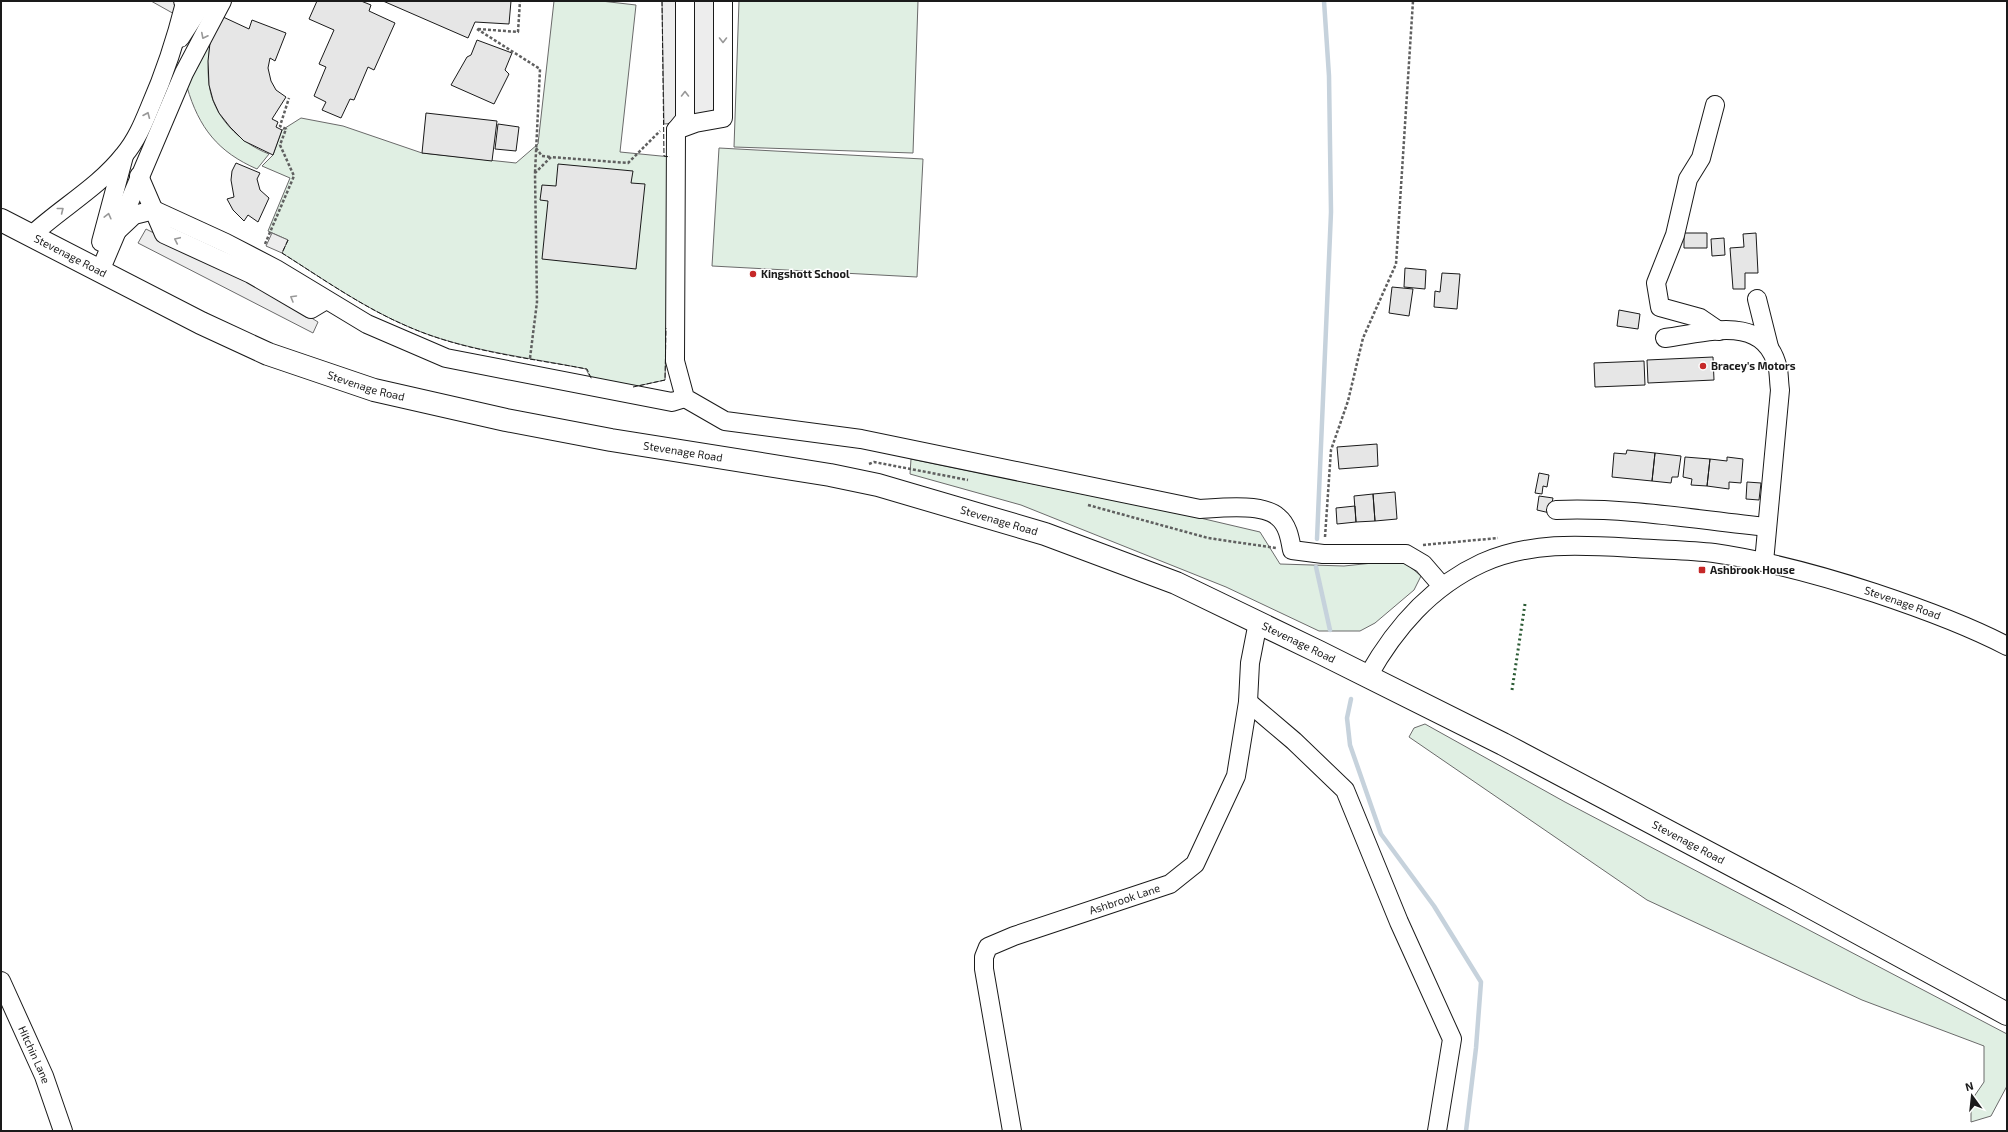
<svg xmlns="http://www.w3.org/2000/svg" width="2008" height="1132" viewBox="0 0 2008 1132" font-family="'Exo 2',sans-serif">
	<style>
		.green { fill: #e0efe3; stroke: #6a6a6a }
		.parking { fill: #ededed; stroke: #6a6a6a }
		.lines { fill: none; stroke-linecap: round; stroke-linejoin: round }
		.stream { stroke: #c6d2dc; stroke-width: 4.5 }
		.building { fill: #e6e6e6; stroke: #1a1a1a }
		.minor-casing { stroke: #1a1a1a; stroke-width: 20 }
		.major-casing { stroke: #1a1a1a; stroke-width: 24 }
		.path { stroke: #5f5f5f; stroke-width: 2.5; stroke-dasharray: 3 2; stroke-linecap: butt }
		.minor { stroke: #fff; stroke-width: 18 }
		.major { stroke: #fff; stroke-width: 22 }
		.hedge { stroke: #2b5a34; stroke-width: 3; stroke-dasharray: 2 3; stroke-linecap: butt }
		.fence { stroke: #1a1a1a; stroke-width: 1; stroke-dasharray: 5 2; stroke-linecap: butt }
		.oneway { stroke: #989898 }
		.poi-dot { fill: #c62828; stroke: #fff; stroke-width: 1.5 }
		.labels { text-anchor: middle; stroke-width: 3; stroke-linejoin: round; paint-order: stroke }
		.street-label { font-size: 11px; fill: #1a1a1a; stroke: #fff }
		.poi-label { font-size: 11px; font-weight: bold; fill: #1a1a1a; stroke: #fff; text-anchor: start }
	</style>
	<rect width="100%" height="100%" fill="#fff"/>
	<path class="green" d="M554,1H601L636,5L620,152L671,157L665,380L633,387L591,379L586,369C528,357 464,351 409,327C364,308 323,279 282,253L288,240L268,231L290,178L262,166L273,155L282,130L301,118L343,126L422,153L516,163L538,144Z
		M739,1H918L913,153L734,147Z
		M210,43C209,56 207,70 209,83C212,116 240,143 269,154L257,169C218,152 199,128 187,87Z
		M719,148L923,159L917,277L712,266Z
		M911,459L1196,517L1260,532L1280,564L1344,566L1402,560L1421,576L1414,590L1375,623L1360,631H1319L1226,587L1021,505L910,474Z
		M1425,724L1565,802L2007,1034V1086L1991,1116L1971,1122V1101L1984,1082V1046L1862,1000L1647,900L1409,737L1414,728Z"/>
	<path class="parking" d="M151,1H196L185,20Z
		M662,1H727V119L664,124Z
		M146,229L268,291L318,322L313,333L138,243Z
		M272,233L288,240L282,253L266,246Z"/>
	<g class="lines">
		<path class="stream" d="M1317,539L1331,212L1329,76L1324,1
			M1316,567L1330,630
			M1351,699L1347,718L1350,745L1381,834L1434,906L1481,982L1476,1048L1466,1131"/>
	</g>
	<path class="building" d="M317,1H361L371,5L369,11L395,23L374,70L368,67L354,100L350,99L341,118L322,110L326,102L314,96L326,67L319,64L334,30L309,19Z
		M383,1H511L509,24L475,22L468,38Z
		M221,16L249,29L252,20L286,33L275,61L270,58L268,68L271,81L276,90L286,97L272,119L278,122L276,127L282,130L273,155L244,141L230,127L219,113L213,100L209,85L208,61L210,43Z
		M477,40L512,53L505,70L509,74L494,104L451,85L467,57L471,55Z
		M426,113L497,121L492,161L422,153Z
		M498,124L519,127L516,151L495,149Z
		M236,163L260,173L257,179L260,190L269,198L258,222L248,215L244,221L233,210L227,199L234,197L231,180L232,171Z
		M558,164L633,171L631,183L645,184L636,269L542,259L548,201L540,200L542,185L556,186Z
		M1684,233H1707V248H1684Z
		M1756,233L1758,273H1745V289H1733L1730,248L1744,247L1743,234Z
		M1724,238L1725,255L1712,256L1711,239Z
		M1405,268L1426,270L1425,289L1404,287Z
		M1442,273L1460,274L1457,309L1434,307L1435,291L1440,292Z
		M1392,287L1413,289L1409,316L1389,313Z
		M1619,310L1640,314L1638,329L1617,326Z
		M1713,357L1714,380L1648,383L1647,360Z
		M1644,361L1645,385L1595,387L1594,363Z
		M1377,444L1378,466L1339,469L1337,447Z
		M1627,450L1655,453L1652,481L1612,477L1614,453L1626,454Z
		M1655,453L1681,456L1678,477H1672L1671,483L1652,481Z
		M1685,457L1710,459L1707,486L1691,485L1692,479L1683,477Z
		M1727,457L1743,459L1741,483L1729,482V489L1707,486L1710,459L1727,461Z
		M1539,473L1549,475L1547,487L1543,486L1542,494L1535,493Z
		M1747,482L1761,483L1759,500L1746,499Z
		M1395,492L1397,519L1375,521L1373,494Z
		M1373,494L1375,521L1356,522L1354,496Z
		M1539,496L1553,498L1550,513L1537,510Z
		M1355,506L1356,522L1337,524L1336,508Z"/>
	<g class="lines">
		<g class="minor-casing">
			<g id="minor">
				<path d="M685,1V119L676,130L675,361L685,398L725,421L861,439L1200,509C1219,508 1263,503 1278,517C1288,525 1290,539 1292,550L1323,554H1406L1423,564L1442,586"/>
				<path d="M180,38L204,1"/>
				<path d="M1715,105L1701,158L1688,179L1675,235L1656,283L1660,307L1700,318L1719,331"/>
				<path d="M676,130L695,123L723,118V1"/>
				<path d="M139,176L164,234L251,274L311,309L326,300"/>
				<path d="M117,231L134,215L154,210L226,243L276,269L367,324L446,358L672,402L685,398"/>
				<path d="M32,235C61,208 99,187 124,155C136,141 143,124 150,107C165,73 176,39 185,3L183,1"/>
				<path d="M101,242L124,156"/>
				<path d="M100,271L184,73L222,1"/>
				<path d="M1757,299L1769,347"/>
				<path d="M1665,338C1706,333 1765,312 1778,369C1779,375 1779,383 1780,390L1764,562"/>
				<path d="M1556,510C1627,507 1697,520 1767,527"/>
				<path id="s1" d="M1368,676C1395,628 1430,587 1482,563C1531,541 1583,545 1636,548C1661,550 1688,550 1714,553C1769,561 1823,576 1875,593C1920,608 1965,624 2007,646"/>
				<path d="M1248,702L1294,741L1345,790L1399,922L1452,1039L1437,1131"/>
				<path id="s2" d="M1,981L44,1076L63,1131"/>
				<path id="s3" d="M1012,1131L984,969V957L988,947L1014,936L1170,884L1195,864L1236,776L1248,702L1250,663L1258,622"/>
			</g>
		</g>
		<g class="major-casing">
			<g id="major">
				<path id="s4" d="M1,220L201,323L268,354L374,390L506,420L611,440L830,475L878,485L1045,534L1176,583L1319,652L1503,744L1792,897L2007,1014"/>
			</g>
		</g>
		<path class="path" d="M477,29L540,69L535,173
			M478,29L518,32L520,1
			M536,148L542,156L551,157
			M265,244L294,176L280,145L286,129L280,126L289,98
			M530,358L537,302L535,173L551,157L628,163L660,131
			M869,464L874,462L968,480
			M1088,505L1208,538L1276,548
			M1325,537L1331,450L1348,401L1363,338L1396,264L1413,1
			M1423,545L1498,538"/>
		<use href="#minor" class="minor"/>
		<use href="#major" class="major"/>
		<path class="hedge" d="M1512,690L1525,604"/>
		<path class="fence" d="M662,1L664,156L670,157
			M288,240L282,253C323,279 364,308 409,327C464,351 528,358 587,369L592,380
			M633,387L665,380L666,328"/>
	</g>
	<defs><path id="oneway-chevron" d="M-2-3.5L2.5 0L-2 3.5" fill="none" stroke-width="1.6" stroke-linecap="round" stroke-linejoin="round"/></defs>
	<g class="oneway">
		<use href="#oneway-chevron" transform="translate(204 36) rotate(117)"/>
		<use href="#oneway-chevron" transform="translate(723 40) rotate(90)"/>
		<use href="#oneway-chevron" transform="translate(685 94) rotate(-90)"/>
		<use href="#oneway-chevron" transform="translate(147 115) rotate(-67)"/>
		<use href="#oneway-chevron" transform="translate(61 210) rotate(-38)"/>
		<use href="#oneway-chevron" transform="translate(108 216) rotate(-76)"/>
		<use href="#oneway-chevron" transform="translate(177 240) rotate(-155)"/>
		<use href="#oneway-chevron" transform="translate(293 298) rotate(-150)"/>
	</g>
	<g class="poi-dot">
		<circle cx="753" cy="274" r="4"/>
		<circle cx="1703" cy="366" r="4"/>
		<rect x="1698" y="566" width="8" height="8" rx="2"/>
	</g>
	<g class="labels">
		<g class="street-label">
			<text dy="4" stroke="none"><textPath href="#s4" startOffset="78">Stevenage Road</textPath></text>
			<text dy="4" stroke="none"><textPath href="#s4" startOffset="402">Stevenage Road</textPath></text>
			<text dy="4" stroke="none"><textPath href="#s4" startOffset="726">Stevenage Road</textPath></text>
			<text dy="4" stroke="none"><textPath href="#s4" startOffset="1050">Stevenage Road</textPath></text>
			<text dy="4" stroke="none"><textPath href="#s1" startOffset="593">Stevenage Road</textPath></text>
			<text dy="4" stroke="none"><textPath href="#s4" startOffset="1374">Stevenage Road</textPath></text>
			<text dy="4" stroke="none"><textPath href="#s4" startOffset="1812">Stevenage Road</textPath></text>
			<text dy="4" stroke="none"><textPath href="#s3" startOffset="332">Ashbrook Lane</textPath></text>
			<text dy="4" stroke="none"><textPath href="#s2" startOffset="81">Hitchin Lane</textPath></text>
		</g>
		<g class="poi-label">
			<text x="761" y="278">Kingshott School</text>
			<text x="1711" y="370">Bracey's Motors</text>
			<text x="1710" y="574">Ashbrook House</text>
		</g>
	</g>
	<rect width="2008" height="1132" fill="none" stroke="#1a1a1a" stroke-width="4"/>
	<g transform="translate(1972 1096) rotate(345)" stroke="#ffffff" stroke-width="3" paint-order="stroke">
	<path d="M0-3L7 15L0 10L-7 15Z" fill="#1a1a1a"/>
	<text y="-6" font-size="11" font-weight="bold" text-anchor="middle" fill="#1a1a1a">N</text>
	</g>
</svg>
